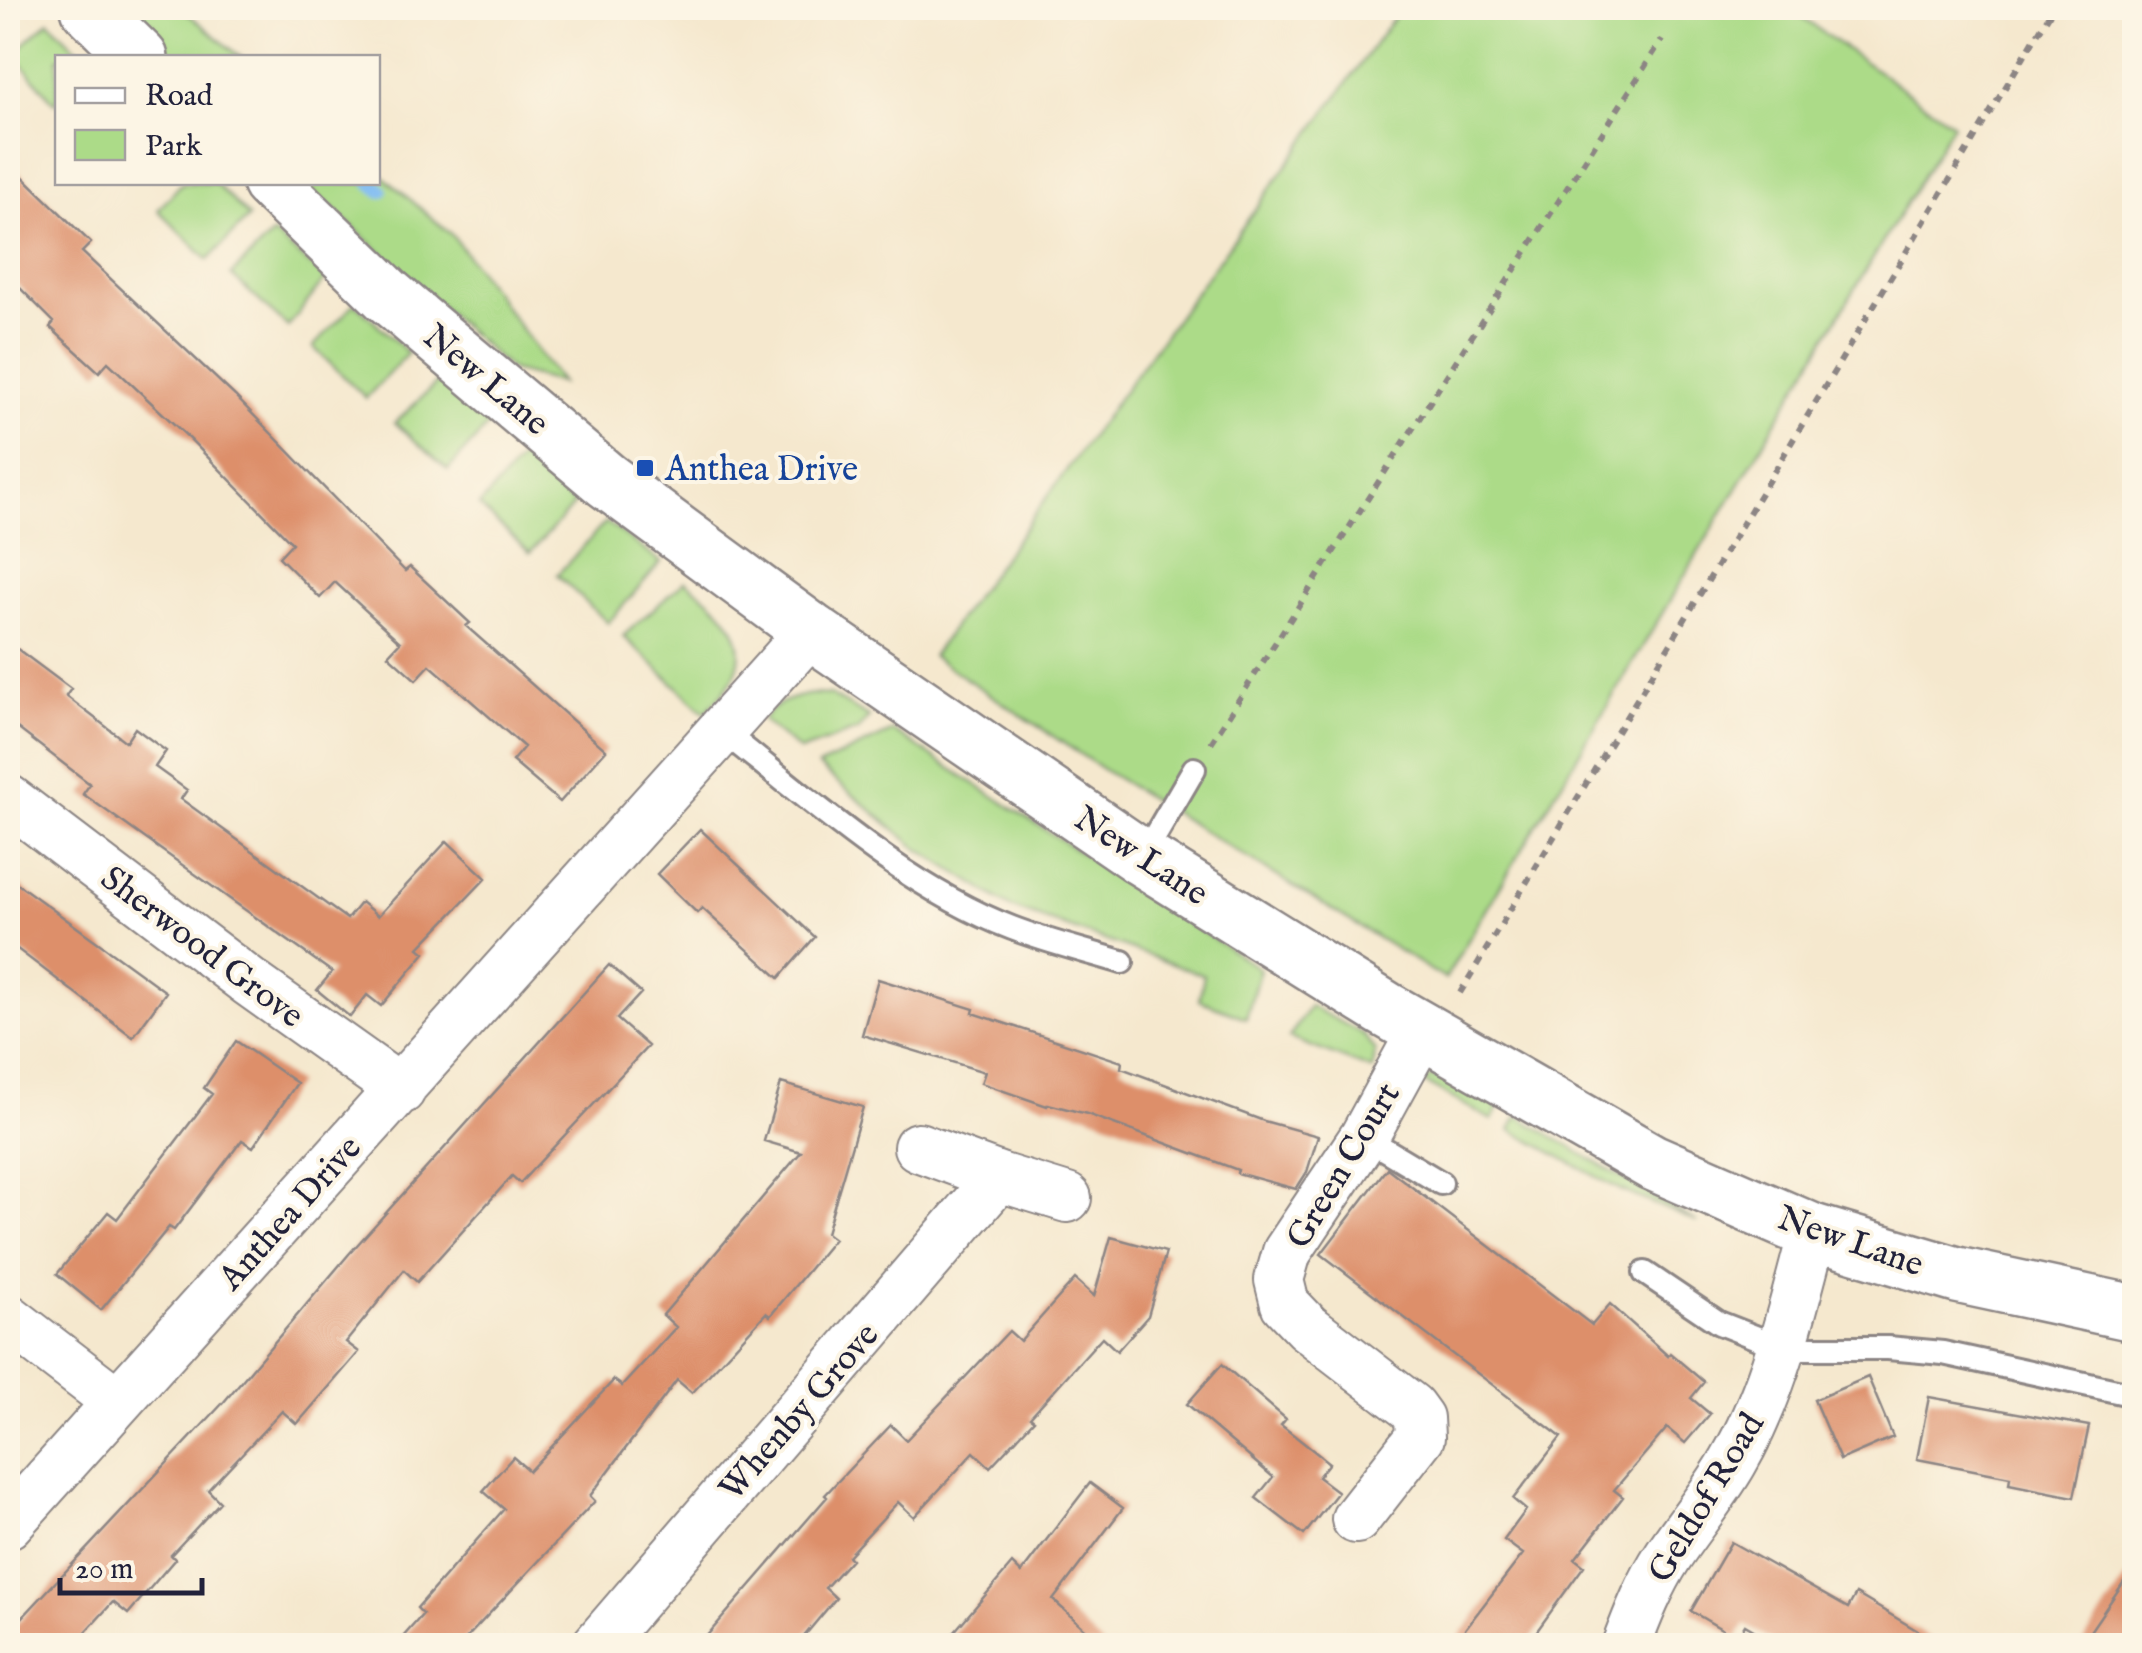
<svg xmlns="http://www.w3.org/2000/svg" width="2142" height="1653" viewBox="0 0 2142 1653" font-family="'IM FELL English',serif">
	<style>
		.green { fill: #acdb88; stroke: #677e62; stroke-width: 2.5 }
		.lines { fill: none; stroke-linecap: round; stroke-linejoin: round }
		.stream { stroke: #7fbcf2; stroke-width: 14 }
		.building { fill: #dd8f6b }
		.lane-casing { stroke: #8c8584; stroke-width: 28 }
		.street-casing { stroke: #8c8584; stroke-width: 52 }
		.secondary-casing { stroke: #8c8584; stroke-width: 60 }
		.path { stroke: #8c8584; stroke-width: 6; stroke-dasharray: 8 8; stroke-linecap: butt }
		.lane { stroke: #fff; stroke-width: 22 }
		.street { stroke: #fff; stroke-width: 48 }
		.secondary { stroke: #fff; stroke-width: 55 }
		.transit-dot { fill: #1a4fb4; stroke: #fcf5e5; stroke-width: 4 }
		.labels { text-anchor: middle; stroke-width: 8; stroke-linejoin: round; paint-order: stroke }
		.street-label { font-size: 35px; fill: #22223b; stroke: #fcf5e5 }
		.transit-label { font-size: 35px; fill: #164399; stroke: #fcf5e5; text-anchor: start }
	</style>
	<rect width="100%" height="100%" fill="#fcf5e5"/>
	<filter id="ink" filterUnits="userSpaceOnUse"><feTurbulence type="fractalNoise" baseFrequency=".01" numOctaves="2"/><feDisplacementMap in="SourceGraphic" scale="20" xChannelSelector="R" yChannelSelector="G"/><feConvolveMatrix kernelMatrix="1 2 1 2 8 2 1 2 1" color-interpolation-filters="sRGB"/></filter>
	<filter id="wash" filterUnits="userSpaceOnUse"><feTurbulence type="fractalNoise" baseFrequency=".0048" numOctaves="4" result="noise"/><feDisplacementMap in="SourceGraphic" scale="40" xChannelSelector="R" yChannelSelector="G"/><feGaussianBlur stdDeviation="2.25" result="paint"/><feColorMatrix in="noise" values="0 0 0 0 0 0 0 0 0 0 0 0 0 0 0 0 0 1.4 0 .05"/><feComposite in="paint" operator="in"/></filter>
	<g filter="url(#wash)">
		<rect width="100%" height="100%" fill="#f5e8ce"/>
		<path class="green" d="M122,8H181L241,57H172Z
			M1401,8H1788L1953,124L1445,979L1107,772L932,656Z
			M49,21L85,57L58,58L57,100L55,103L13,54Z
			M378,172L452,235L561,383L511,370L304,183L378,182Z
			M182,183H215L249,217L208,260L158,210Z
			M273,234L326,278L288,327L231,275Z
			M355,303L408,353L366,398L313,347Z
			M442,378L493,420L448,470L395,423Z
			M523,456L575,504L530,553L479,506Z
			M606,522L661,562L608,623L557,575Z
			M685,581C712,600 748,628 738,666C733,684 717,699 705,713L623,636Z
			M812,694L830,695L869,717L858,730L800,751L762,720C774,703 792,697 812,694Z
			M893,731L1260,969L1246,1018L1199,1000L1204,975L1010,907L916,847L818,766Z
			M1310,1006L1363,1034L1375,1051L1373,1070L1289,1038Z
			M1448,1076L1500,1104L1492,1120L1418,1079Z
			M1518,1116L1697,1222L1621,1190L1511,1130Z"/>
		<g class="lines">
			<path class="stream" d="M371,182L381,191"/>
		</g>
		<g id="blocks">
			<path class="building" d="M8,162L91,243L82,252L235,396L405,571L410,567L470,623L466,626L606,750L560,802L512,761L524,747L430,665L416,680L388,655L400,642L335,582L320,598L279,557L292,543L191,440L108,362L99,372L50,327L54,322L8,276Z
				M8,642L71,689L66,696L126,742L135,728L166,751L155,767L187,790L181,799L347,919L361,902L378,916L447,841L486,878L419,948L425,953L381,1006L367,995L350,1017L317,990L332,972L83,794L90,784L8,721Z
				M700,829L815,937L779,978L702,908L697,913L657,874Z
				M8,877L166,992L133,1037L8,942Z
				M609,965L641,993L617,1019L648,1046L520,1183L512,1176L417,1282L404,1270L346,1342L359,1352L297,1424L282,1411L208,1490L220,1502L171,1555L175,1559L128,1614L113,1602L73,1646H8V1633L223,1403L349,1254Z
				M878,979L974,1009L973,1013L1122,1062L1121,1068L1264,1121L1318,1136L1307,1172L1296,1189L1237,1173L1238,1170L1087,1114L1048,1104L1047,1106L981,1083L985,1072L862,1035Z
				M236,1041L297,1083L253,1147L242,1140L174,1230L169,1227L101,1310L57,1274L108,1212L117,1219L212,1094L204,1088Z
				M781,1083L863,1107L826,1233L834,1239L770,1316L766,1313L692,1393L677,1380L590,1496L595,1501L459,1646H395L423,1614L417,1608L504,1509L483,1491L513,1457L529,1471L614,1380L622,1386L676,1327L663,1315L801,1152L764,1141Z
				M1387,1168L1592,1325L1610,1304L1668,1356L1670,1353L1704,1382L1691,1398L1710,1414L1685,1443L1667,1428L1614,1490L1623,1497L1575,1559L1584,1566L1526,1646H1452L1523,1554L1504,1540L1526,1510L1513,1499L1561,1437L1321,1254Z
				M1111,1237L1166,1252L1148,1316L1117,1351L1102,1337L1030,1417L1034,1420L990,1467L974,1452L914,1517L898,1502L848,1556L851,1559L825,1588L836,1598L796,1646H698L827,1497L825,1495L891,1425L906,1440L1009,1331L1020,1341L1075,1279L1094,1296Z
				M1222,1364L1286,1419L1281,1425L1329,1463L1318,1477L1338,1492L1304,1535L1256,1498L1273,1477L1187,1404Z
				M1868,1377L1893,1437L1840,1460L1814,1400Z
				M1929,1397L2089,1426L2074,1497L2009,1484L2010,1477L1917,1459Z
				M1090,1483L1123,1508L1053,1600L1104,1646H942L1012,1564L1021,1573Z
				M1731,1542L1848,1608L1856,1594L1943,1646H1781L1745,1625L1737,1638L1691,1611Z
				M2134,1567V1646H2080Z"/>
		</g>
	</g>
	<g filter="url(#ink)">
		<use href="#blocks" fill-opacity="0" stroke="#8c8584" stroke-width="2.5"/>
		<g class="lines">
			<g class="lane-casing">
				<path id="lane" d="M721,730C809,799 906,888 1012,928C1048,942 1086,951 1122,962
					M1142,858L1194,769
					M1364,1137L1441,1183
					M1645,1273L1719,1323L1783,1348H1888L1943,1353L2121,1392"/>
			</g>
			<g class="street-casing">
				<path id="street" d="M8,799L249,982L401,1090
					M999,1177L1067,1198
					M8,1318L116,1401
					M1356,1519L1420,1437L1419,1418L1411,1407L1307,1327L1285,1304L1279,1280L1287,1252L1364,1137L1422,1031
					M8,1524L811,631
					M596,1646L999,1177L918,1147
					M1626,1646C1638,1614 1650,1584 1668,1556C1689,1524 1714,1495 1733,1462C1775,1390 1792,1310 1813,1232"/>
			</g>
			<g class="secondary-casing">
				<path id="secondary" d="M89,8L140,58
					M270,182L387,295L606,480L811,631L1142,858L1385,1009L1652,1162L1813,1232L1957,1275L2134,1313"/>
			</g>
			<path class="path" d="M1211,743L1662,40
				M1460,993L2053,8"/>
			<use href="#lane" class="lane"/>
			<use href="#street" class="street"/>
			<use href="#secondary" class="secondary"/>
		</g>
	</g>
	<rect class="transit-dot" x="635" y="458" width="20" height="20" rx="5"/>
	<g class="labels">
		<g class="street-label">
			<text transform="translate(487 379) rotate(40)" y="12">New Lane</text>
			<text transform="translate(1142 855) rotate(33)" y="12">New Lane</text>
			<text transform="translate(203 946) rotate(37)" y="12">Sherwood Grove</text>
			<text transform="translate(1342 1165) rotate(-59)" y="12">Green Court</text>
			<text transform="translate(289 1212) rotate(-48)" y="12">Anthea Drive</text>
			<text transform="translate(1851 1240) rotate(19)" y="12">New Lane</text>
			<text transform="translate(798 1411) rotate(-49)" y="12">Whenby Grove</text>
			<text transform="translate(1705 1497) rotate(-59)" y="12">Geldof Road</text>
		</g>
		<g class="transit-label">
			<text x="665" y="480">Anthea Drive</text>
		</g>
	</g>
	<rect width="2142" height="1653" fill="none" stroke="#fcf5e5" stroke-width="40"/>
	<rect x="55" y="55" width="325" height="130" fill="#fcf5e5" stroke="#a5a1a1" stroke-width="2.5"/>
	<rect x="75" y="88" width="50" height="15" fill="#ffffff" stroke="#a5a1a1" stroke-width="2.5"/>
	<text x="145" y="105" font-size="30" fill="#22223b">Road</text>
	<rect x="75" y="130" width="50" height="30" fill="#acdb88" stroke="#a5a1a1" stroke-width="2.5"/>
	<text x="145" y="155" font-size="30" fill="#22223b">Park</text>
	<path d="M60 1578v15h142v-15" fill="none" stroke="#22223b" stroke-width="5"/>
	<text x="75" y="1578" font-size="30" fill="#22223b" stroke="#fcf5e5" stroke-width="8" paint-order="stroke">20 m</text>
</svg>
